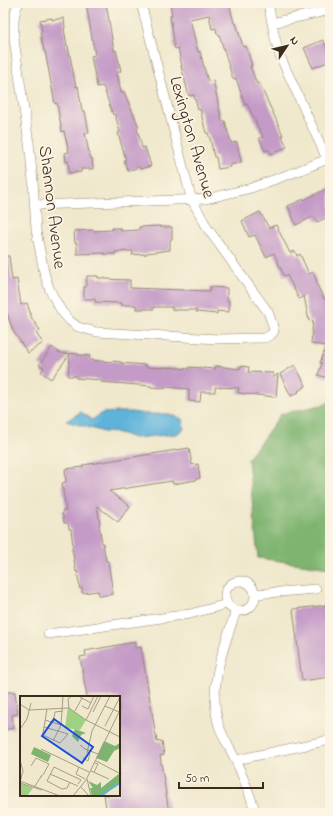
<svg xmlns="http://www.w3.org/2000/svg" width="333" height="816" viewBox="0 0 333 816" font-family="'Indie Flower',sans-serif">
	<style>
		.forest { fill: #7eb470; stroke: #5c6f47 }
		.water { fill: #5db3da; stroke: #4c6e7c }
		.building { fill: #c49bc7 }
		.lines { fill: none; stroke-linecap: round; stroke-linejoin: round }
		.street-casing { stroke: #958975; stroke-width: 10 }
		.street { stroke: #fff; stroke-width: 9 }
		.labels { text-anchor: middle; stroke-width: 3.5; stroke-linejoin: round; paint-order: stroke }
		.street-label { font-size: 18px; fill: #3b2a1e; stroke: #fcf5e5 }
		.inset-river { fill: none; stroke: #5db3da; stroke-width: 2 }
		.inset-road { fill: none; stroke: #a79c86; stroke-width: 1 }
		.view { fill: #1d4ed8; fill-opacity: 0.15; stroke: #1d4ed8; stroke-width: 2 }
		.inset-edge { fill: none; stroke: #3b2a1e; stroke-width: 2 }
	</style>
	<rect width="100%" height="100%" fill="#fcf5e5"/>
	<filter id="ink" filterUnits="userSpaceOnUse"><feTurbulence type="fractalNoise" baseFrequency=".025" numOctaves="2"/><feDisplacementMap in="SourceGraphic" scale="8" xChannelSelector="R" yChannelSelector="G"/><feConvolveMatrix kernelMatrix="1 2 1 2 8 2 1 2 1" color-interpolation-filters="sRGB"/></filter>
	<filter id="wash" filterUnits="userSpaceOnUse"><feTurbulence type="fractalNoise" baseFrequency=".012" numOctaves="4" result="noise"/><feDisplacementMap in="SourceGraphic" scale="16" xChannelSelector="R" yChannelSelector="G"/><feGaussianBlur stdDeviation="0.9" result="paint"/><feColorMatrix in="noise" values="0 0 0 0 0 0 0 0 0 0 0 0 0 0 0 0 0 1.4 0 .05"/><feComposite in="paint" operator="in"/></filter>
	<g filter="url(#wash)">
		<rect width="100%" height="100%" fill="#efe8cc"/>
		<path class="forest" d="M330,401V568L258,558L248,459L281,414L326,404Z"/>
		<path class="water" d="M81,412L92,420L102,413L118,412H131L146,414H169L182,419L184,429L176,434L134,438L120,433L104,432L66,421Z"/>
		<g id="blocks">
			<path class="building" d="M86,3H106L114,51L116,50L121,71L117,72L121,93L124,92L139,127L137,128L142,148L145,147L151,166L140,169L139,167L128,171L124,160H126L118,133L120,132L115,114L113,115L103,86L97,87L91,56L95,55Z
				M177,3H190L191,5L212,3H229L234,23H236L243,47L246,46L252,66H250L257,84L259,83L273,113L283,135L282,136L287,147L271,154L269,150L265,151L259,138L263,137L247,104L245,105L236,78L233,79L219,34H217L216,28L212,29L209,15L190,19L198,52H200L208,82L213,80L222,121H225L231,143L237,142L241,162L230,165V167L218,169L216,157H214L211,142L208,133H206L200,109L198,110L194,95L189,96L181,66H182L178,48L175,49L173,41H174L170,16H172L170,4Z
				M52,18V20L64,18L65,28L64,29L67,46H68L76,87L78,86L82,111H85L89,133H85L90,158H92L93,169H81V172L69,173L68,161L66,162L65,153L69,152L64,131L62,132L57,103L55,104L45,51H44L40,32H42L40,20Z
				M323,40L330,56V61L313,68L304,48Z
				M330,187V216L317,222L314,216L296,225L288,206L304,199V200Z
				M260,212L269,228L276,225L290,253L295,251L297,256L300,254L309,274L313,272L317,282L316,283L324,299L326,298L330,317V373L328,378L318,375L322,363H320L326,346L311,344L313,320L309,321L304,296L299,299L287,275L284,276L274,253L266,257L255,235L249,237L242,221Z
				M160,226V227H172V239L170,240V250L147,253V254L132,255L133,251L115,252V254H104V253L77,254V243H75L74,231L94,230V231L112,230V228H121V231L139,230V227Z
				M3,256H9L12,280L17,279L21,305L27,303L32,319L40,330L36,333L43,343L28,353L13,331L3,301Z
				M87,276H98V278H105V279L130,280V288L210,291V287L227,288V301H229V312L217,311V314L196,312L197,310H172V307H154V309H136V305H121V303L95,302V299H84V287H86Z
				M52,347L60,353L78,354V355L90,356L89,360L112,362V361L121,362V363L146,365V367L164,368V367L189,369V367L215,369L216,366L240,369V366L249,367L248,372L273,373L272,378L278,374L276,397L238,393L239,388L215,387V392H201L200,402L189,401V389L165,387V388L151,387V386L101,382V380L76,378V376H68L70,354L51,379L41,372L44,368L39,365Z
				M295,365L306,386L298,391L299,392L291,396L280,374Z
				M189,448L192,465L198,464L200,478L196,479V480L173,484L172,481L109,491L130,506L118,522L97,506L100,524H99L102,544L103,543L106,561H108L113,594L99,596L98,591L82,593V588L80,589L77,571L76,572L72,548L73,547L71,529H69L68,523H64L62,511H66L62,483L66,482L65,469L83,467V465Z
				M330,605V677L302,681L293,609Z
				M135,642V648L141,647L157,742L162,741L164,755L160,756L169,813H107L104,795H119V697H87L80,657L86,656L85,651Z
				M8,692H15L18,714L12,715L14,728L3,730V693Z"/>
		</g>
	</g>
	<g filter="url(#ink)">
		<use href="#blocks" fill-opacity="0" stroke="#958975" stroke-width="1"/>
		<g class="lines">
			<g class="street-casing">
				<path id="street" d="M19,3L16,9L14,19V39L23,103L29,143L33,181L36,230L44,272L49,288L55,300L62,312L70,321L78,327L97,332L218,339L265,338L272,334L274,331L272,323L268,312L208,229L192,200L188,186L141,3
					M268,3L275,38L280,56L327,159
					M272,23L330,10
					M35,205L206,199L251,188L298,171L330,158
					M225 596a15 15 0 1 1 30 0a15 15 0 1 1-30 0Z
					M255,594L316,589
					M236,611C224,647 207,687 219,726C223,738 230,748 235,759C243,776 250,795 256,813
					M48,634L190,614L227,604
					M236,760L292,748L330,740"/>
			</g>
			<use href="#street" class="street"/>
		</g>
	</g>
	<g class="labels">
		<g class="street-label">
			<text transform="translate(193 137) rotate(74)" y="6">Lexington Avenue</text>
			<text transform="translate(53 207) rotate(83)" y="6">Shannon Avenue</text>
		</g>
	</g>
	<g transform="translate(20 696)">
		<rect width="100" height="100" fill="#efe8cc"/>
		<path d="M48,11L66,24L60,34L45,32ZM0,87L13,92L7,100H0Z" fill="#9ed282"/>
		<path d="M55,33L66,37L61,39L58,46L52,40ZM84,45L95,50L100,47V52L94,55L87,66L76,62ZM14,51L31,59L28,66L11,58ZM100,77V86L83,100H72L70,92H73L68,85L77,89L81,86V92Z" fill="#7eb470"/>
		<path class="inset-river" d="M80,100L100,87"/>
		<path class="inset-road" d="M60,1L71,7M0,8L9,14L49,12L66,24L100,41M62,10L68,13L74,0M85,10L99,16M49,12L48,3L52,0M55,15L62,2M73,16L81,0M25,24L41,29M66,24L78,0M33,27L35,16L43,15M85,30L100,1M24,31L48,38L40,47L23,39V37L27,13M0,33L7,23L11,7M33,45L41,29L43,0M60,49L65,53L78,58M21,53L69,76M67,57L72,35L90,0M63,62L68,65L70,57M0,64L3,75L0,86M76,65L99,77M11,70L16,62L29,68L23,79M59,71L56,78L65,83M71,75L89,83M74,76L78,68L75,67M30,78L58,90M67,83L71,100M0,85L40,100M50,86L47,92L42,93L27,85L34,71L61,84L58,88M0,87L22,94M15,90L22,79L21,81M61,91L69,100M53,100L66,84L100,14"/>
		<path class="view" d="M34,23L73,51L62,67L22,40Z"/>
		<rect width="100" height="100" class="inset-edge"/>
	</g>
	<rect width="333" height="816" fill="none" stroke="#fcf5e5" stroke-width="16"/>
	<g transform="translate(287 46) rotate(55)" stroke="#fcf5e5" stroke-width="3" paint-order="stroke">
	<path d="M0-3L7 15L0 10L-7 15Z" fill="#3b2a1e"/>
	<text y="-6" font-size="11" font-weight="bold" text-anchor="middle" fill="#3b2a1e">N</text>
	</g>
	<path d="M179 782v6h84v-6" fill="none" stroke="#3b2a1e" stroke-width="2"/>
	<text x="185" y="782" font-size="12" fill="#3b2a1e" stroke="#fcf5e5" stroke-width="3" paint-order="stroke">50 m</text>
</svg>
